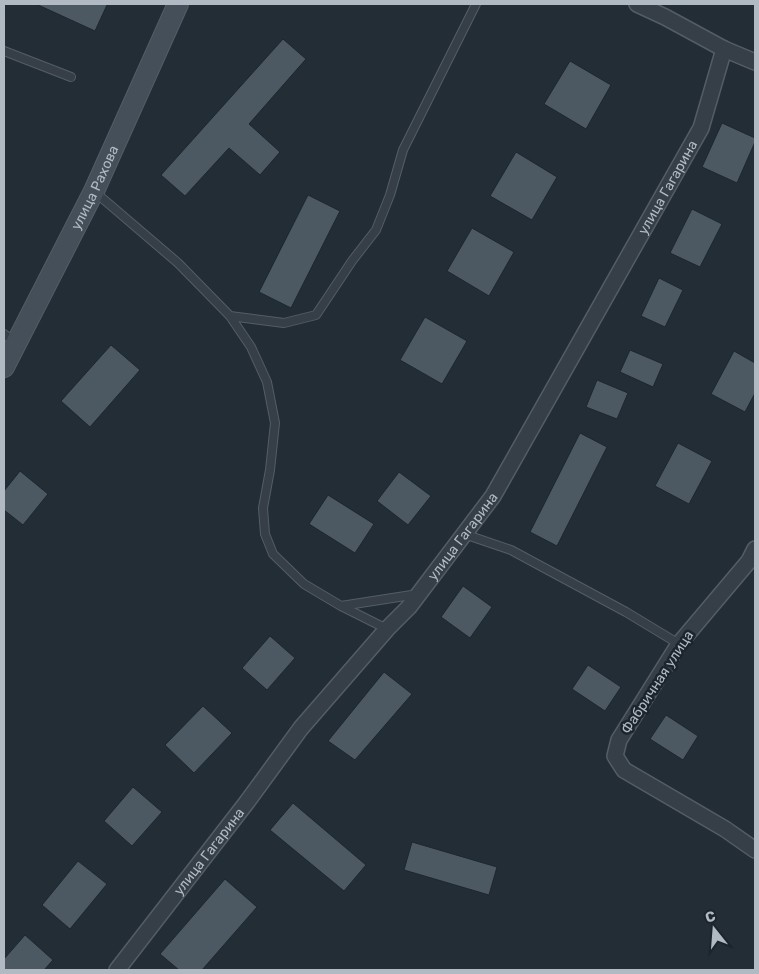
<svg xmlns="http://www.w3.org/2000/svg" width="759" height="974" viewBox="0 0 759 974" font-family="Rubik,sans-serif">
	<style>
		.building { fill: #4c5862; stroke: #1e262e }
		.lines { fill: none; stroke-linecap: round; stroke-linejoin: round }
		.lane-casing { stroke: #545d65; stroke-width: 10 }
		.street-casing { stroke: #545d65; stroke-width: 18 }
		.secondary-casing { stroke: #545d65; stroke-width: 22 }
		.lane { stroke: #363f47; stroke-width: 8 }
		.street { stroke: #363f47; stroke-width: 15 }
		.secondary { stroke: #454f59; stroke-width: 20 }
		.labels { text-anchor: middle; stroke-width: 5; stroke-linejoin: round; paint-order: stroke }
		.street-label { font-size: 14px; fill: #b1bac3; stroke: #1c242c }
	</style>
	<rect width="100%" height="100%" fill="#232d36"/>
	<path class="building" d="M36,4H104L107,5L95,31Z
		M283,39L306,59L249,124L280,152L260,175L229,148L185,196L161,175Z
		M570,61L611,85L586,129L544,104Z
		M722,123L755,138V142L737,183L702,167Z
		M516,152L557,177L532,220L490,196Z
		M308,195L340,211L291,308L259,292Z
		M692,209L722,224L700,267L670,253Z
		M472,228L514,252L489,296L447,271Z
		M659,278L683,290L665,327L641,316Z
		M425,317L467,341L442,384L400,360Z
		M111,345L140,370L90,427L61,401Z
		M630,350L663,364L653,387L620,372Z
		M734,351L755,363V393L745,412L711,394Z
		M597,380L628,393L617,419L586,407Z
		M580,433L607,447L557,546L530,532Z
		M678,443L712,461L689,504L655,486Z
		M20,471L48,494L23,525L4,510V491Z
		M399,472L431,496L408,525L377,501Z
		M328,495L374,524L355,553L309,524Z
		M463,586L492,607L470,638L441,617Z
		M270,636L295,658L267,690L242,668Z
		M588,665L621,687L605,711L572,689Z
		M384,672L412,694L355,760L328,741Z
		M203,706L232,733L194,773L165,745Z
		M666,715L698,736L683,760L650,739Z
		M133,787L162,812L132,846L104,821Z
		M293,803L366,865L344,891L270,830Z
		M412,842L497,867L489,895L404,870Z
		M78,861L107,884L70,929L42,905Z
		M225,879L257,907L202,970H179L160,954Z
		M25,935L53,960L44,970H4V959Z"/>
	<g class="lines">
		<g class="lane-casing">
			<path id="lane" d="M4,51L71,77
				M95,192L178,263L230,316L251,347L267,382L275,423L270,470L263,508L265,534L273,554L304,584L341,606L387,629
				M230,316L284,323L316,315L352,261L376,230L390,195L403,150L476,4
				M4,334L16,343
				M464,534L511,550L626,612L679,644
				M341,606L418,594"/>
		</g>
		<g class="street-casing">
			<g id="street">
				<path d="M637,4L665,17L724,49L755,62"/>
				<path d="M755,549L749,561L679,644L619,740L615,756L624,770L725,829L755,850"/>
				<path id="s1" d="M117,970L247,802L301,728L387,629L409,607L493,496L701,128L724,49"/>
			</g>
		</g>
		<g class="secondary-casing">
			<g id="secondary">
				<path id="s2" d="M4,367L94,191L178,4"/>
			</g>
		</g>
		<use href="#lane" class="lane"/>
		<use href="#street" class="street"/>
		<use href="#secondary" class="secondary"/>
	</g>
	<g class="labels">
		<g class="street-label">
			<text dy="5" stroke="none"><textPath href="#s2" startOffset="201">улица Рахова</textPath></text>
			<text dy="5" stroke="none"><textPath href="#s1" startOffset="960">улица Гагарина</textPath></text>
			<text dy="5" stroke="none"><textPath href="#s1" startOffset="555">улица Гагарина</textPath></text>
			<text transform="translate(657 682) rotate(-57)" y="5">Фабричная улица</text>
			<text dy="5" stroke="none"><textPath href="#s1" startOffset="150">улица Гагарина</textPath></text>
		</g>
	</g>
	<rect width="759" height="974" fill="none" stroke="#b1bac3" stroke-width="10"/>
	<g transform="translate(714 929) rotate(343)" stroke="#1c242c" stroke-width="4" paint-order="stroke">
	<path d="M0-4L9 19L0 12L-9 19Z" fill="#b1bac3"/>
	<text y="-8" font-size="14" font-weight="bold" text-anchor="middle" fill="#b1bac3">С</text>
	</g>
</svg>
